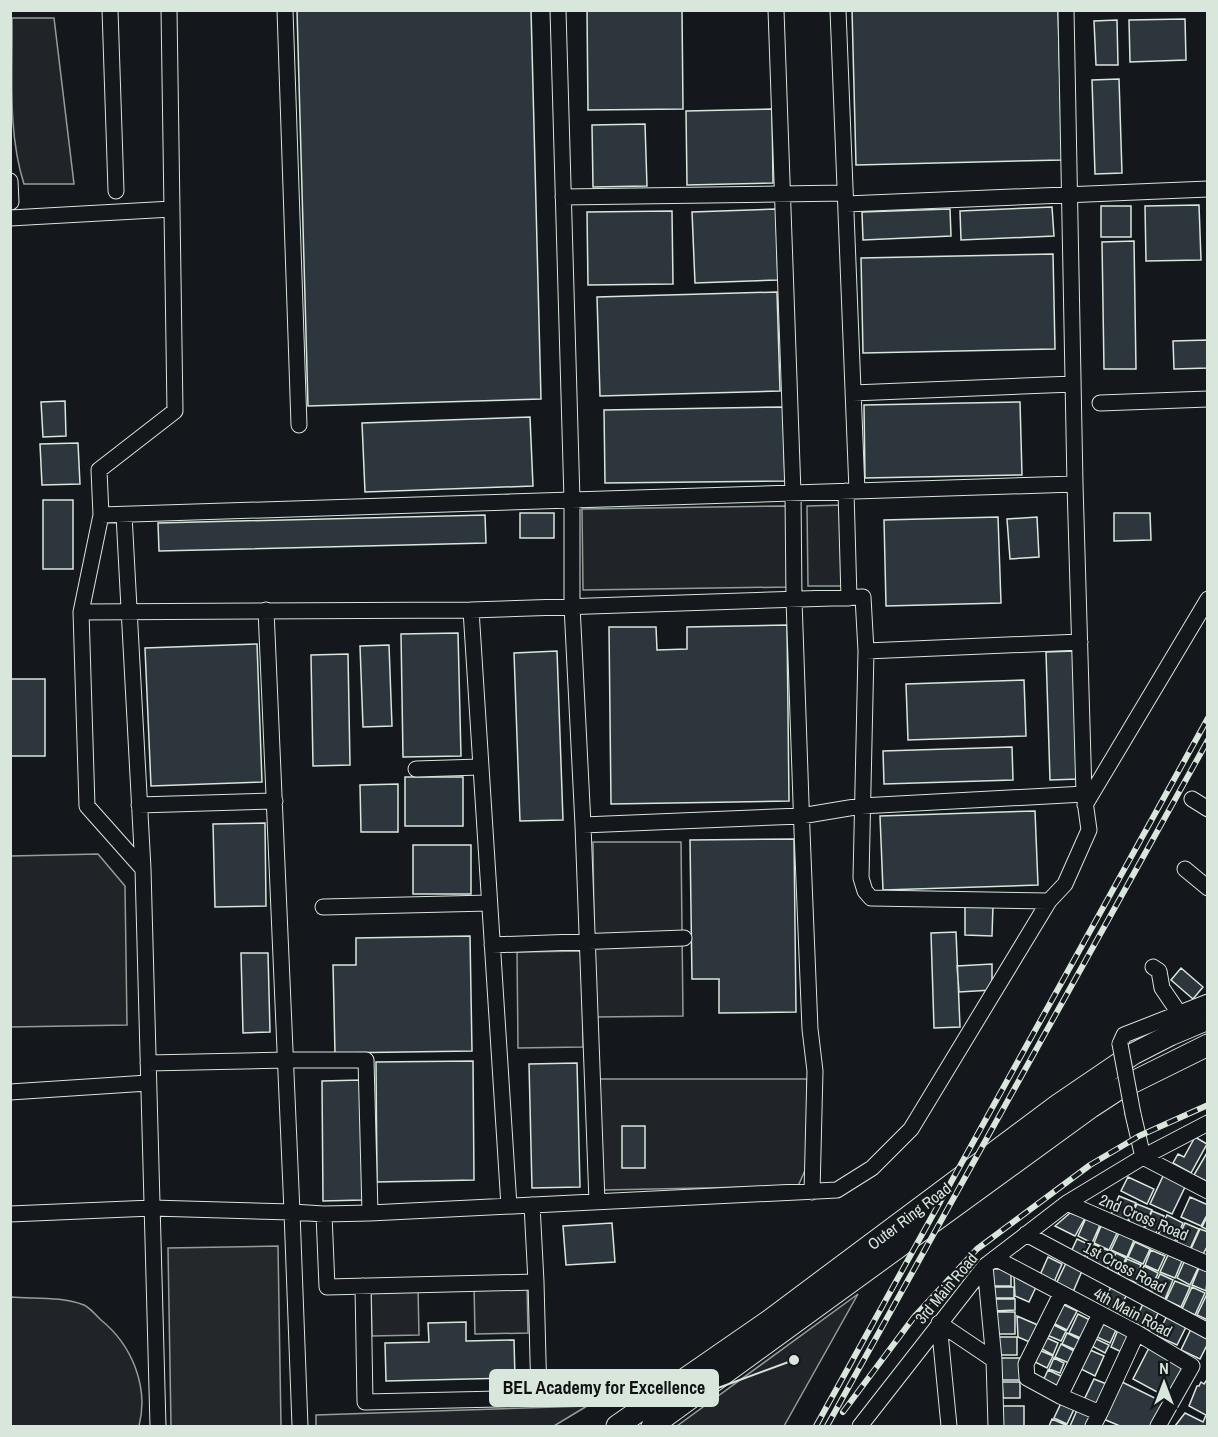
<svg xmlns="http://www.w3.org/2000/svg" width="1218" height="1437" viewBox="0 0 1218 1437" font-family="'Archivo Narrow',sans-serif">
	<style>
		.green { fill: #202428; stroke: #939e99; stroke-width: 1.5 }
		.parking { fill: #24282b; stroke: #939e99; stroke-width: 1.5 }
		.building { fill: #2c363c; stroke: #d8e6dc; stroke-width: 1.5 }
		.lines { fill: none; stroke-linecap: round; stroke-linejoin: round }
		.minor-casing { stroke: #d8e6dc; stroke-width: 17 }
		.highway-casing { stroke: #d8e6dc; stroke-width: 23 }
		.minor { stroke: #14181c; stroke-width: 15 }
		.highway { stroke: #14181c; stroke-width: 21 }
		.rail-casing { stroke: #d8e6dc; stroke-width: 6 }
		.rail { stroke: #14181c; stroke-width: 4; stroke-dasharray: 11; stroke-linecap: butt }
		.minor-bridge-casing { stroke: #d8e6dc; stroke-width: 17; stroke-linecap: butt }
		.minor-bridge { stroke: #14181c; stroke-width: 15 }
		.labels { text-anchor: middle; stroke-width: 4.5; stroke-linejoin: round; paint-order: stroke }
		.street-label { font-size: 16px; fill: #d8e6dc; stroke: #14181c }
		.leader { fill: none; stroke: #d8e6dc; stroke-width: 2 }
		.callout-dot { fill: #d8e6dc; stroke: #14181c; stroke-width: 2 }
		.callout { fill: #d8e6dc; stroke: #d8e6dc; stroke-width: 2 }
		.callout-label { font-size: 18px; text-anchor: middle; font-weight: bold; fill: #111 }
	</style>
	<rect width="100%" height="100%" fill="#14181c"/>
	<path class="green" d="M12,18H54L74,184H24C7,131 13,72 12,18Z
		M844,505L845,586H808L807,506Z
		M787,506L788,587L583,590L582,509Z
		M593,842H681L683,1016L595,1017Z
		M98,854L125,886L127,1025L11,1027V856Z
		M582,951L583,1047L518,1048L517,952Z
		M595,1079H807V1166L798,1186L604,1190Z
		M527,1284L528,1333L475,1334L474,1285Z
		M418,1288L419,1335L372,1336L371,1289Z
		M858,1294L784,1426H677Z
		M11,1297C33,1299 62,1296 84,1305C90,1308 96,1315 101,1320C132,1345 149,1387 139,1426H11Z
		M587,1406L554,1426H316V1415Z"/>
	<path class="parking" d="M278,1246L281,1426H171L168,1248Z"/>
	<path class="building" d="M297,10H531L541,399L308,406Z
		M587,10H682L683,109L588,110Z
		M852,10H1058L1062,160L856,165Z
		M1185,19L1186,60L1130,62L1129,20Z
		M1117,20L1118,65H1096L1094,21Z
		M1119,79L1122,173L1095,174L1092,80Z
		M772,109L773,183L687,185L686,111Z
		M645,124L647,186L593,187L592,125Z
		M1199,205L1201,260L1146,261L1145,206Z
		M1101,206H1131V237H1101Z
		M1052,207L1054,236L961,240L960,211Z
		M776,209L778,280L695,283L692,212Z
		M950,209L951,236L863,240L862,212Z
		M672,211L673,284L588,285L587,212Z
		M1134,241L1136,369H1104L1102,242Z
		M1053,254L1055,349L863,353L861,258Z
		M777,292L780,391L600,396L597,297Z
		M1208,340V368L1174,369L1173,341Z
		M65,401L66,436L43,437L41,402Z
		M1020,402L1022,475L865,478L864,405Z
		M783,407L785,481L605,483L604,410Z
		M530,417L533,486L365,492L362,423Z
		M78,443L80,484L42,485L40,444Z
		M43,500H73V569H43Z
		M520,513H554V538H520Z
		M1114,513H1150L1151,540L1114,541Z
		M485,515L486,543L159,551L158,523Z
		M998,517L1001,603L886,606L884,520Z
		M1037,517L1039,557L1010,559L1007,519Z
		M787,625L789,801L611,804L609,627H656L657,650L687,649V627Z
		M458,633L461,756L403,757L401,634Z
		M257,644L262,782L151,786L145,648Z
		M389,645L392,726L363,727L360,646Z
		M557,651L563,820L520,821L514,653Z
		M1075,651L1079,779L1050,780L1046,652Z
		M348,654L350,765L313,766L311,655Z
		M10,679H45V756H10Z
		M1024,680L1026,736L908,740L906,684Z
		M1012,747L1013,780L884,784L883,751Z
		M405,777H463V826H405Z
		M398,784V832H361L360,785Z
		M1035,811L1038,885L883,890L880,816Z
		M265,823L266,906L215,907L213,824Z
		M794,839L796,1012L719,1013V979H692L690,840Z
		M413,845H471V894H413Z
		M965,905H993L992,936L965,935Z
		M956,932L960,1027L934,1028L931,933Z
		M470,936L472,1051L335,1053L333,965H356V938Z
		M241,953H268L270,1032L243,1033Z
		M992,964V990L959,992L957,966Z
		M1181,968L1203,987L1193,999L1171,980Z
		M473,1061L474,1180L377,1182L376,1062Z
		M577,1063L580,1187L532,1188L529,1064Z
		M362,1080L363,1200L323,1201L322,1081Z
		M622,1126H645V1168H622Z
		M1195,1137L1207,1144L1191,1173L1173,1163L1178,1154L1184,1157Z
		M1208,1151V1182L1194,1175Z
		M1164,1174L1186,1185L1172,1214L1150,1204Z
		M1128,1177L1154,1189L1147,1204L1121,1191Z
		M1119,1196L1136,1203L1127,1222L1111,1215Z
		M1190,1197L1208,1205V1213L1201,1226L1181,1217Z
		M1137,1204L1152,1210L1143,1229L1128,1223Z
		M1152,1211L1164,1216L1155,1235L1144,1230Z
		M1070,1213L1085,1218L1075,1236L1055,1226Z
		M1167,1215L1183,1223L1174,1243L1158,1235Z
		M1208,1215V1230L1202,1227Z
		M1086,1218L1100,1225L1092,1243L1078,1236Z
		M612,1223L615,1262L566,1265L563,1226Z
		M1185,1223L1199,1229L1190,1249L1176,1243Z
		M1101,1226L1117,1233L1109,1250L1094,1243Z
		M1200,1229L1208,1232V1245L1203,1254L1191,1249Z
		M1119,1233L1134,1240L1127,1257L1111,1250Z
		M1077,1239L1090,1245L1083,1260L1070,1254Z
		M1135,1242L1150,1249L1143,1264L1128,1257Z
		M1093,1244L1114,1253L1107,1270L1086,1260Z
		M1151,1250L1165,1256L1158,1271L1145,1265Z
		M1116,1253L1126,1258L1118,1274L1108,1269Z
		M1168,1255L1182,1261L1175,1278L1160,1272Z
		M1048,1257L1062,1264L1054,1282L1040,1275Z
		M1127,1259L1141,1265L1134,1282L1119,1276Z
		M1184,1262L1198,1268L1190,1285L1177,1278Z
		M1066,1263L1082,1271L1073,1292L1056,1284Z
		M1144,1266L1158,1273L1150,1291L1135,1284Z
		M1199,1268L1208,1272L1206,1291L1192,1285Z
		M992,1269H1011V1286H993Z
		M1160,1274L1173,1280L1165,1299L1151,1293Z
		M1014,1275L1037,1285L1029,1302L1015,1296Z
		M1175,1281L1190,1287L1181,1307L1166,1300Z
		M993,1287H1014V1298H993Z
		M1111,1287L1127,1294L1117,1315L1101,1307Z
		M1192,1287L1205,1293L1195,1315L1182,1309Z
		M1207,1294H1208V1320L1197,1315Z
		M994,1299H1015V1310L994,1311Z
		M1062,1304L1077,1311L1067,1330L1053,1323Z
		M1143,1304L1159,1311L1150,1331L1134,1323Z
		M995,1312H1015V1334H995Z
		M1078,1314L1092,1321L1083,1339L1069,1333Z
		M1017,1316L1040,1326L1032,1343L1018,1337Z
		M1167,1316L1187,1325L1177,1345L1157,1336Z
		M466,1322V1341L514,1340L515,1378L386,1381L385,1343L429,1342L428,1323Z
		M1101,1323L1116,1330L1110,1343L1095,1336Z
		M1052,1324L1066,1331L1061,1341L1047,1335Z
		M1191,1329L1208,1337V1343L1200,1359L1181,1350Z
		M1118,1330L1133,1337L1126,1354L1111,1347Z
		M1067,1333L1081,1340L1076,1350L1062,1344Z
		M998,1337H1017V1355H998Z
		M1045,1337L1058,1343L1053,1355L1040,1348Z
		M1094,1338L1109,1345L1105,1353L1090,1345Z
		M1061,1344L1074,1351L1069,1363L1055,1357Z
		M1150,1346L1188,1366L1170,1399L1133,1379Z
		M1039,1350L1053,1356L1047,1368L1033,1361Z
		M1090,1350L1104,1356L1095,1376L1081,1369Z
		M999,1358H1020V1380H999Z
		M1054,1358L1064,1363L1060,1373L1049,1369Z
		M1048,1370L1063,1377L1059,1388L1043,1381Z
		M1208,1378V1426H1175L1185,1413L1203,1422L1206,1415L1189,1406L1197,1386H1199L1201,1382L1204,1384Z
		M1094,1379L1109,1385L1098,1409L1083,1402Z
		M1120,1381L1165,1403L1153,1426H1120L1101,1418Z
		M1002,1382H1020V1398H1003Z
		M1062,1401L1075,1407L1067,1424L1054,1418Z
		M1001,1406H1024V1426H1001Z
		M1078,1408L1092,1415L1087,1426H1070Z
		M1052,1419L1068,1426H1049Z"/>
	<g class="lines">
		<g class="minor-casing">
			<path id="minor" d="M110,10L116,191
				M285,10L299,425
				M558,10L572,500V606L583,825L597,1202
				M776,10L793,493L794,600L802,831L810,1029L815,1071L812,1192
				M838,10L857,491
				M10,181L11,202
				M563,197L845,193
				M846,204L1208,189
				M10,218L172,209
				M853,393L1073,384
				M1100,403L1208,399
				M846,491L849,598
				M101,515L1075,484
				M124,515L143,869
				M266,610L292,1212L300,1426
				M471,610L509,1206
				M81,612L471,610L863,597L866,651L1080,642
				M866,651L861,878L865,891L871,898L1049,901
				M416,769L480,767
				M1192,799L1208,809
				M139,805L275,801
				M1085,805L1208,599
				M583,825L801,816L861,806L1084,794
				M1185,869L1208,888
				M323,907L489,903
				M492,945L684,938
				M1153,967L1159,971L1162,988L1179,1013
				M1120,1044L1124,1035L1208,1002
				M148,1063L286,1060H366L370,1213
				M10,1092L148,1083
				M1133,1114L1143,1157
				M1143,1157L1208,1191
				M1067,1203L1208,1264
				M532,1205L536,1282
				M10,1214L152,1208L292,1212L324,1214L370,1213L837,1190L872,1168L911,1129L1049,901L1065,884L1089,830L1084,794L1075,484L1066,10
				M324,1214L327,1287L536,1282L539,1398L365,1402L363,1286
				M1026,1234L1208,1331
				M995,1258L1137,1333L1192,1366L1158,1426
				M985,1266L994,1360L996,1426
				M1061,1294L1026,1364L1027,1378L1060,1396L1100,1413L1093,1426
				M939,1323L949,1426
				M939,1323L994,1360
				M1060,1396L1100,1314
				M1100,1413L1137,1333
				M158,1426L143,869L87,806L81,612L101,515L99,470L175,411L169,10
				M860,1426L985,1266L1067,1203L1143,1157L1208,1123"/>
		</g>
		<g class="highway-casing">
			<path id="highway" d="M617,1426L766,1323L1058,1105L1133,1054L1170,1035L1208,1019
				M652,1426L1091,1107L1117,1090L1208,1045"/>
		</g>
		<use href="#minor" class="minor"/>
		<use href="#highway" class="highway"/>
		<g class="rail-casing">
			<path id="rail" d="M843,1412L914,1317L977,1249L1090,1165L1139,1136L1208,1105
				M816,1426L1208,718
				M827,1426L1208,740"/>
		</g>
		<use href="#rail" class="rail"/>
		<g class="minor-bridge-casing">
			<path id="minor-bridge" d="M1120,1044L1133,1114"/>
		</g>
		<use href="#minor-bridge" class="minor-bridge"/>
	</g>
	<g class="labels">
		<g class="street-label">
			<text transform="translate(909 1216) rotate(-37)" y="6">Outer Ring Road</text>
			<text transform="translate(1144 1217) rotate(23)" y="6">2nd Cross Road</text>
			<text transform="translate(1125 1267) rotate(28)" y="6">1st Cross Road</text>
			<text transform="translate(946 1288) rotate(-50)" y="6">3rd Main Road</text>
			<text transform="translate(1133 1312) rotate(28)" y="6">4th Main Road</text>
		</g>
	</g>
	<path class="leader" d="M794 1360L718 1388"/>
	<circle class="callout-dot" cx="794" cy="1360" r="6"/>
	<rect class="callout" x="490" y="1370" width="228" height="36" rx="6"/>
	<g class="callout-label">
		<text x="604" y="1394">BEL Academy for Excellence</text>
	</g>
	<rect width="1218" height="1437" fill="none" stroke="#d8e6dc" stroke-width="24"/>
	<g transform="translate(1164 1383)" stroke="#14181c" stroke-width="4.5" paint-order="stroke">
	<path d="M0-4.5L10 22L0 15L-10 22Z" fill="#d8e6dc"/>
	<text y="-9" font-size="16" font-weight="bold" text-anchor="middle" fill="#d8e6dc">N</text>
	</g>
</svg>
